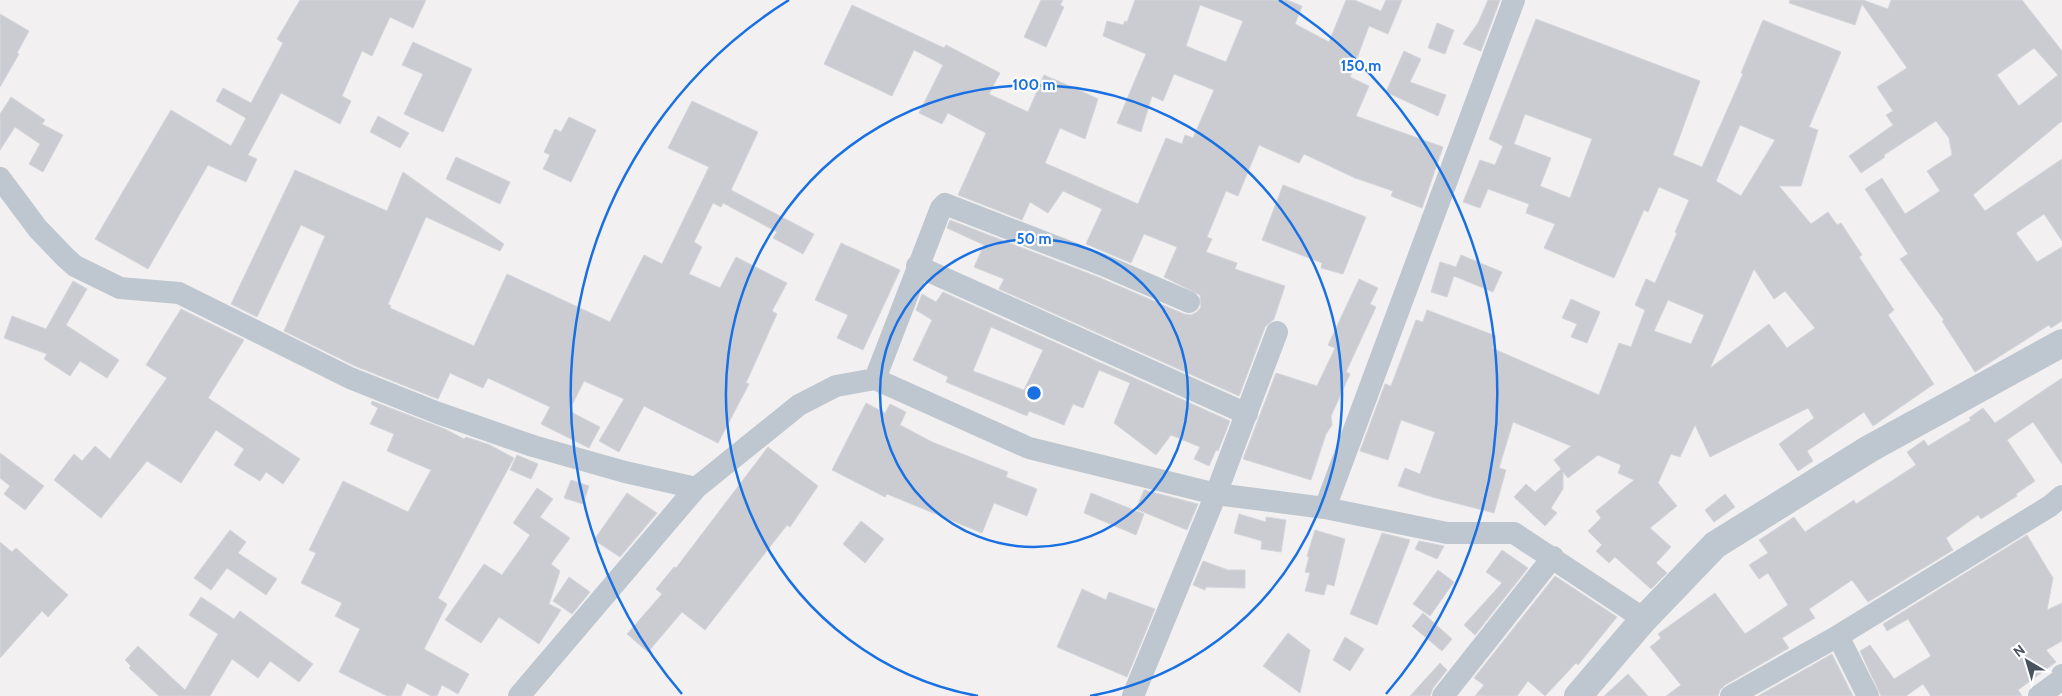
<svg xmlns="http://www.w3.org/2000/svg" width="2062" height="696" viewBox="0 0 2062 696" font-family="Cabin,sans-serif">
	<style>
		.building { fill: #caccd2; stroke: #d4d6db; fill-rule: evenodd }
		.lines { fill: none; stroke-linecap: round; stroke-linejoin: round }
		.minor { stroke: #bec7cf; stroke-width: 22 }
		.tertiary { stroke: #bec7cf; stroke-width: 28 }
		.ring { fill: none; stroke: #1970e3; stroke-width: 2.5 }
		.centre { fill: #1970e3; stroke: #fff; stroke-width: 2.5 }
		.ring-label { font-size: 15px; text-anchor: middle; font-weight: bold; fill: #1970e3; stroke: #fff; stroke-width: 4.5; stroke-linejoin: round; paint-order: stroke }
	</style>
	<rect width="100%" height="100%" fill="#f2f0f0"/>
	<path class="building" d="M300,0H426L413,28L390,17L372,56L362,51L342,96L351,101L340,124L281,93L248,155L257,159L246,182L208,165L148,269L95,239L171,110L231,146L246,118L216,101L223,88L251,103L283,43L277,39Z
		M1041,0H1063L1060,5L1064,7L1046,47L1024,37Z
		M1135,0H1287L1302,6L1295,24L1329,42L1346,0H1354L1381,11L1386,0H1402L1388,34L1369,26L1350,77L1369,86L1356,116L1443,147L1422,208L1391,196L1393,191L1355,178L1304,154L1299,163L1259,145L1238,196L1226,191L1207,237L1212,239L1206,252L1237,263L1235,269L1285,286L1274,319L1265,327L1239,396L999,289L1004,279L974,267L984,245L947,228L950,220L1098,277L1184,314L1191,315L1197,312L1201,307L1200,295L1164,277L1177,247L1144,234L1131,263L1086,244L1102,209L1063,191L1048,213L1030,202L1022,220L958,195L986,133L948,113L942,124L919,113L943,65L914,50L892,96L824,64L852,5L944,48L946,45L1000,73L989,94L1028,112L1044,75L1077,89L1098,99L1085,139L1060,128L1045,163L1138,204L1166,138L1182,144L1185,135L1193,138L1214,90L1174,74L1163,101L1152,96L1141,132L1117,123L1146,54L1103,36L1107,21L1123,25L1125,21L1127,22ZM1200,5L1243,21L1226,62L1186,46Z
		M1488,0H1500L1481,51L1463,44L1478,23Z
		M1790,0H1863L1888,9L1891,0H2022L2062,51V121L1973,195L1985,211L2062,159V241L2044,214L2016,233L2037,262L2062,247V321L2051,328L2049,325L1975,372L1942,321L1944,320L1900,259L1908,254L1865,189L1882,178L1905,214L1940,191L1927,171L1952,155L1949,138L1936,121L1884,155L1885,157L1861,173L1849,156L1893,125L1886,115L1893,111L1877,87L1907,68L1862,4L1855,25L1789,3ZM2034,48L2058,75L2019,106L1997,75Z
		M0,14L29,31L17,53L19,54L0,87Z
		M1536,19L1700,81L1673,155L1702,167L1743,74L1741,73L1763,20L1841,52L1809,127L1818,130L1801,186H1779L1811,224L1828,212L1837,225L1841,223L1862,255L1859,257L1894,310L1888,315L1934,384L1873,426L1864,412L1807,451L1813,461L1798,471L1779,444L1814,418L1808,408L1710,457L1695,425L1680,457L1671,454L1658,483L1677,506L1650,528L1671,547L1656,563L1667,573L1651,589L1615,557L1609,563L1596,551L1602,545L1588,531L1601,518L1596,511L1634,480L1618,473L1621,465L1598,455L1568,478L1563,472V489L1551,508L1557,513L1545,526L1514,497L1526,484L1535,492L1561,469L1554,460L1571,446L1513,422L1499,468L1506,470L1494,513L1432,497L1398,486L1405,468L1420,474L1435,432L1401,420L1388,460L1360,451L1385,384L1391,386L1416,320L1423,322L1427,310L1496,336L1492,348L1599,395L1619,343L1631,347L1645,310L1635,305L1646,279L1655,283L1677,233L1675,232L1689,200L1659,187L1648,212L1644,210L1614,278L1544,248L1555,224L1526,213L1529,204L1488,189L1480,208L1463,202L1480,160L1495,165L1503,146L1489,139ZM1525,114L1592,139L1570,198L1540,186L1551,158L1514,144ZM1740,125L1775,140L1741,196L1716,181ZM1754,269L1774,299L1785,291L1815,328L1787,348L1769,324L1710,368ZM1668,300L1704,315L1691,344L1654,331Z
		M1437,23L1454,30L1445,54L1428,48Z
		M413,42L472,69L443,132L404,114L423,74L402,65Z
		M1404,51L1421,59L1410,82L1446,95L1438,116L1386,92Z
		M11,97L45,120L42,124L63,135L43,172L29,164L40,144L15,127L0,150V114Z
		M692,101L758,132L731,190L814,234L803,254L773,238L777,232L723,203L721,207L713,203L694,242L702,247L689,274L720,288L736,257L787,283L772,311L777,314L746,383L749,384L718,443L644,406L619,452L599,441L624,399L584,381L569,411L600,427L589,448L541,424L550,407L488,378L483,388L450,373L438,399L355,366L284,331L325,236L301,225L257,317L231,304L295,170L387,211L403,172L504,244L500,251L426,217L388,304L391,306L390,308L474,346L507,274L610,322L644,255L662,264L709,167L668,148Z
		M378,116L409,133L400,148L370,132Z
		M569,117L596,130L571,182L543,169L550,155L544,152L555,129L561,132Z
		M456,157L510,182L500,204L446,179Z
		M1283,185L1366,217L1343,274L1321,268L1322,263L1262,240Z
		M841,243L900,270L863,350L837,338L848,315L815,300Z
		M1461,255L1502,272L1493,292L1454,276L1447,297L1431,292L1440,262L1456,267Z
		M1359,279L1378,288L1370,304L1376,307L1346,372L1350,374L1331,416L1332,425L1326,434L1311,480L1243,459L1276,373L1317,386L1335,348L1328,345Z
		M73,281L87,289L66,325L119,360L107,378L80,361L70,376L44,359L47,354L4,338L12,316L46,329Z
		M943,292L1230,421L1218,451L1216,450L1209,466L1194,459L1200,447L1171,435L1156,455L1114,423L1130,383L1099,370L1083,408L1073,404L1064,425L1029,411L1027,416L946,382L948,377L913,360L932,320L916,310L922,294L936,302ZM991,327L1043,350L1024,390L973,371Z
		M1571,299L1600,312L1587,343L1571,337L1577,324L1562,318Z
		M181,309L244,340L208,398L300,459L283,484L266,472L260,481L234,465L244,449L216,430L181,483L147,461L101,518L54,480L74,454L82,461L95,446L110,459L167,378L146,365Z
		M2062,378V464L2033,422L2007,440L2035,481L2016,494L2017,496L1981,519L1978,515L1946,538L1953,550L1868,602L1852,580L1809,609L1815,618L1782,638L1789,648L1725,685L1720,690L1718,696H1666L1681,685L1650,647L1661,638L1658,634L1715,593L1745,634L1788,605L1768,573L1759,579L1749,565L1768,553L1759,540L1794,517L1805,532L1854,500L1856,504L1916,465L1907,452L1924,440L1928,446L1971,420L1969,418L1983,408L1995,423Z
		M372,401L445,429L464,439L466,437L490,445L514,458L438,598L447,604L424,649L469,674L458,694L442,685L437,696H431L407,683L401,696H387L339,672L360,629L335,616L342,603L301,583L316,553L309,550L343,481L408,512L431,470L387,451L394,434L370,424L378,408L371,404Z
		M866,403L885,413L890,404L906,412L900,425L932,442L1008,472L1006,477L1037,489L1027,516L994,503L982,533L887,494L885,497L832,470Z
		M768,447L818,486L790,527L787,525L705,630L682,612L648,652L627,634L662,594L656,589L674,567L676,568Z
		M0,453L44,486L25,510L4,494L10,486L0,478Z
		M517,455L538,464L531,479L510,470Z
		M571,480L589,486L583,504L564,498Z
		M537,488L553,499L540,517L570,538L551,564L560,571L549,604L561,610L539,644L499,617L481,643L445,620L484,564L502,575L530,535L513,523Z
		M1144,490L1198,504L1187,530L1136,509Z
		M627,493L657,513L620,557L594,540Z
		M1091,493L1144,514L1136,535L1084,513Z
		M1725,494L1735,507L1714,522L1705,510Z
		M1239,514L1266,522V517L1286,520L1281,552L1261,549L1262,541L1234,533Z
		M861,521L884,539L865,563L843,544Z
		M230,530L246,542L238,553L277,579L266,595L227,568L211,590L194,578Z
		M1315,530L1345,539L1334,586L1327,584L1324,595L1305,591L1310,573L1305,572L1309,557L1307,556Z
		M1382,533L1410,540L1377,625L1350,614Z
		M2027,535L2053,578L2047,610L2062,603V641L2046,650L2056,662L2018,690L2022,696H1931L1923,684L1906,696H1881L1860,651L1870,645L1894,679L1931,656L1908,619L1887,631L1883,624Z
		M1419,541L1444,546L1437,559L1415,549Z
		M0,542L12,552L16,548L68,595L48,617L42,611L0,658Z
		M1502,550L1528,568L1475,635L1464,625L1502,583L1486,572Z
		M1203,561L1228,570H1245V588L1206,587L1205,590L1193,585Z
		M1438,570L1454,582L1430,616L1413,604Z
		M1555,576L1617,617L1578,665L1576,663L1545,696L1528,681L1517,696H1475L1484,685L1474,678Z
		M569,577L590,592L572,614L553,601Z
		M1082,589L1106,600L1109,592L1155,609L1127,677L1057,647Z
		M201,597L234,619L240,611L313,664L299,682L270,661L258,678L232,659L210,696H159L129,668L131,666L125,660L138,646L185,690L218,634L189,615Z
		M1423,613L1452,639L1442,651L1412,626Z
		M1288,633L1310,650L1300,693L1263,666Z
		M1345,637L1364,649L1350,671L1333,660Z
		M1832,654L1853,696H1758Z
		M1440,663L1447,670L1433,688L1430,696H1410Z
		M1628,674L1648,696H1604Z"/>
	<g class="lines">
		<path class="minor" d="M0,178L38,229L65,257L75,266L120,288L179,293L350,378L438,413L533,446L625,472L696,488L799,405L836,386L875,379L1029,448L1216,494L1325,508L1447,533H1514L1644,619
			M917,266L1247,414
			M875,379L941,208L945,204L1103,265L1189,302
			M1325,508L1514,0
			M1838,636L1868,696
			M519,696L696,488
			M1133,696L1216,494L1277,332
			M1443,696L1553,557
			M1731,696L1838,636L2050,506L2062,496
			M2039,696L2061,680L2062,675"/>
		<path class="tertiary" d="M1578,696L1644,619L1715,545L1869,449L2062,343"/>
	</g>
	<g class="ring">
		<circle cx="1034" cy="393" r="154"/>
		<path d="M978 696A308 308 0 1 1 1090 696"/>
		<path d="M682 694A463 463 0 0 1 789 0M1279 0A463 463 0 0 1 1386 694"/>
	</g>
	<circle cx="1034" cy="393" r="8" class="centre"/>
	<g class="ring-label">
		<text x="1361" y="71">150 m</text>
		<text x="1034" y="90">100 m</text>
		<text x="1034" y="244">50 m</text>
	</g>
	<g transform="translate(2027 661) rotate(322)" stroke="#ffffff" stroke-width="4" paint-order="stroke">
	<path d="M0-4L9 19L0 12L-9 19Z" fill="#48535e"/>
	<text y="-8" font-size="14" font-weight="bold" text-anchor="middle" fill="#48535e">N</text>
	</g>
</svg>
